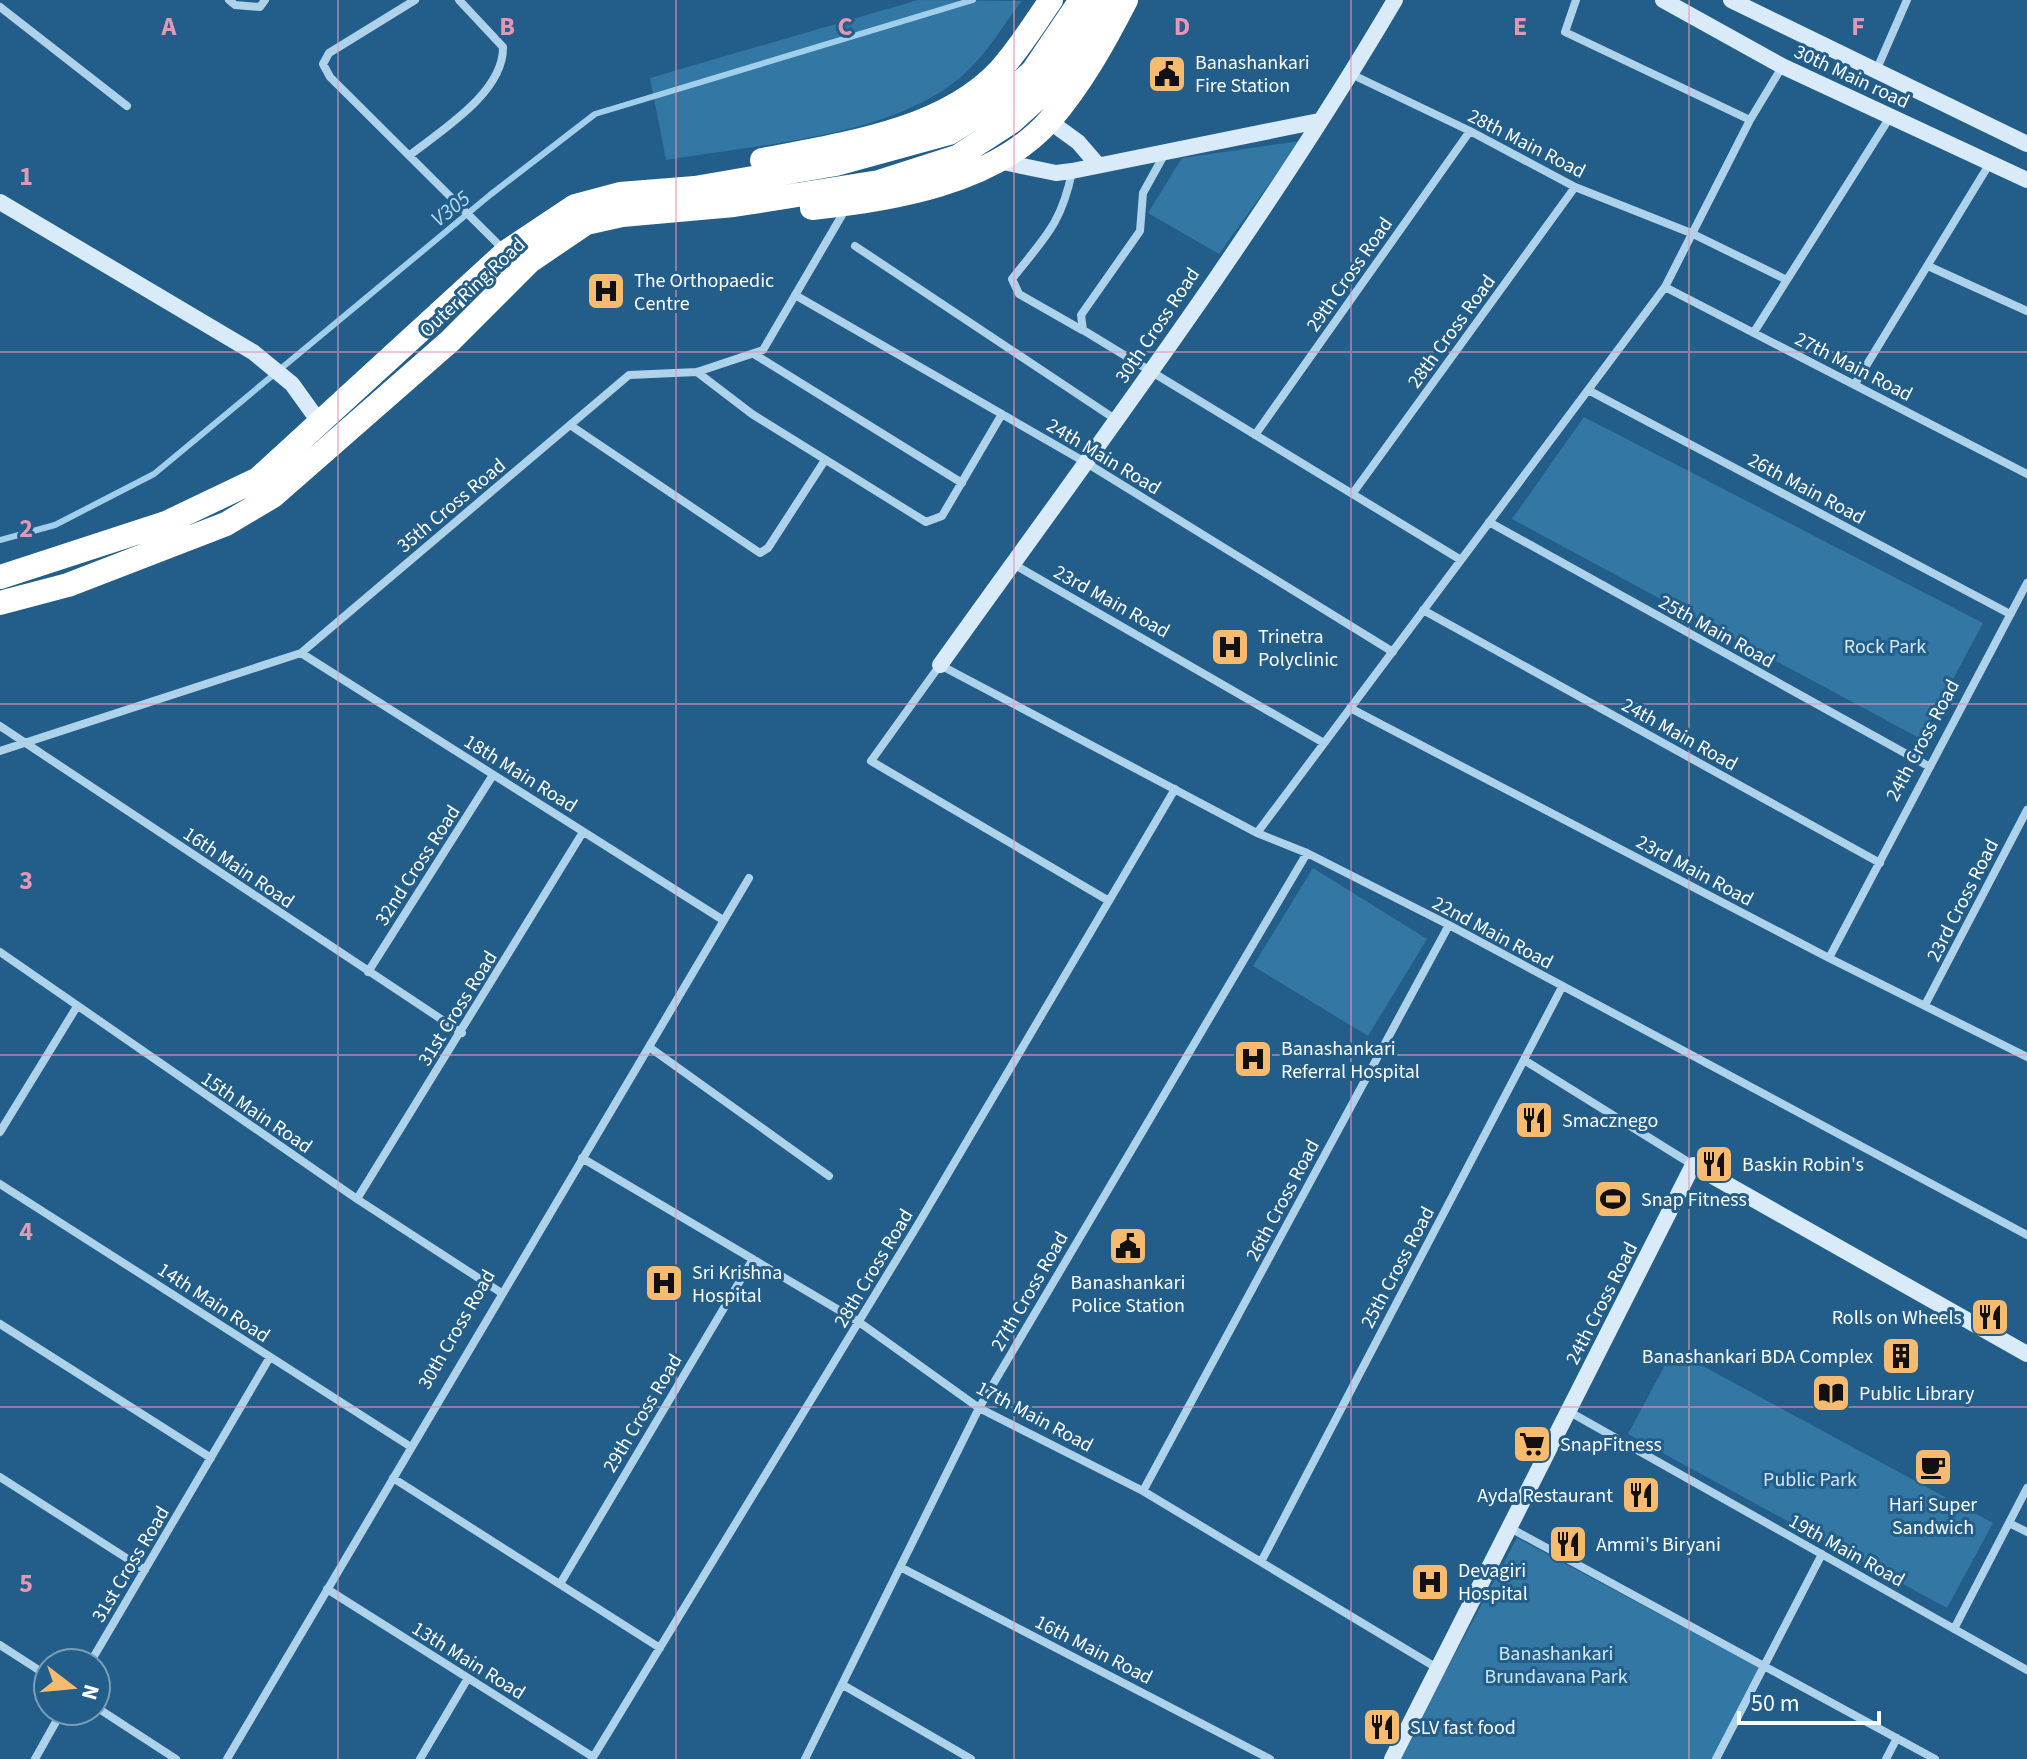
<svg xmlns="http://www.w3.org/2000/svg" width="2027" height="1759" viewBox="0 0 2027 1759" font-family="'Source Sans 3',sans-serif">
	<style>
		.green { fill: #3377a4 }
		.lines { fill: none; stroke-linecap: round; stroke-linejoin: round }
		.stream { stroke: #a1cfeb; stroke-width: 6 }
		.street { stroke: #add2ea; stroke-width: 8 }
		.secondary { stroke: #d9ebf8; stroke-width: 16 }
		.highway { stroke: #fff; stroke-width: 24 }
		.grid { fill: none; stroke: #e497b5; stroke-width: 2; stroke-opacity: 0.55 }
		.labels { text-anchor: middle; stroke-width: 6; stroke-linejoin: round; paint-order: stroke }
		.poi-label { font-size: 20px; fill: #fff; stroke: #225e89; text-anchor: start }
		.street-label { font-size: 20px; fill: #fff; stroke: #225e89 }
		.park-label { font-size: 20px; fill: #d2e9f8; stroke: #225e89 }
		.water-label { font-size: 22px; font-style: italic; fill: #b9dbf1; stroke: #225e89 }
		.grid-label { font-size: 26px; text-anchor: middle; font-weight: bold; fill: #e497b5; stroke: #225e89; stroke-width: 6; stroke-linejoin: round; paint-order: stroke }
	</style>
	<rect width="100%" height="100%" fill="#225e89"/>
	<path class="green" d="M918,0L1022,1C1006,21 992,45 974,64C909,137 758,144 666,160L650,78Z
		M1300,141L1219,254L1148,213L1182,158Z
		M1584,417L1983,623L1921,739L1512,519Z
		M1313,868L1427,939L1368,1036L1253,966Z
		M1673,1350L1993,1523L1947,1608L1628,1434Z
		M1517,1538L1762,1669L1714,1759H1399Z"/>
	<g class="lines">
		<path class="stream" d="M0,540L55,525L154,474L490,195L595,114L973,0"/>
		<path class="street" d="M229,0L235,5L260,7L265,0
			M415,0L329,53L323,64L330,77L505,251
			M1576,0L1565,32L1750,120
			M0,7L127,106
			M1876,71L1907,0
			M1351,74L1470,131L1575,187L1691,233L1787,280
			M410,155C442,130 504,92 503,47L459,0
			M1164,155L1143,193L1140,231L1081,315L1083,330L1461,560
			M1072,172C1061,225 1044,238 1012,279L1019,294L1082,330
			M855,246L1115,419
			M1928,266L2027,311
			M1665,287L2027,474
			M795,295L1085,462L1393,652
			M1754,332L1890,117
			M754,354L962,483
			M697,372L752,414L926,522L942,516L1002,414
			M1855,384L1990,163
			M1588,390L2010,614
			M570,425L760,553L768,548L825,460
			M1255,435L1470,131
			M1353,493L1575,187
			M1489,522L1930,767
			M1013,564L1324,743
			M1423,610L1880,863
			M301,653L723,920
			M1350,708L1829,958L2027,1057
			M0,726L462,1033
			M0,751L301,653L629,375L697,372L763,350L845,210
			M1257,833L1665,287L1750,120L1782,67
			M1109,901L871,761L940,665L1257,833L1307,853L1449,925L2027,1235
			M0,952L357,1199L500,1292
			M1829,958L2027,583
			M368,972L493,775
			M1925,1005L2027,810
			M649,1047L829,1176
			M1524,1060L1693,1165
			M0,1132L76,1008
			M582,1158L859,1322L979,1408L1143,1491L1437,1668
			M0,1184L411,1447
			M357,1199L583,832
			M0,1324L211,1458
			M1568,1411L2027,1670
			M0,1477L145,1570
			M393,1478L660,1648
			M1143,1491L1449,925
			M2009,1523L2027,1532
			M1512,1529L1935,1759
			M1261,1562L1562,987
			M902,1568L1270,1759
			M560,1584L753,1259
			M327,1589L593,1757
			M1954,1629L2027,1488
			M0,1645L48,1676
			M90,1663L270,1357
			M843,1685L971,1759
			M96,1707L176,1759
			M35,1759L62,1711
			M227,1759L749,878
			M420,1759L468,1678
			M592,1759L917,1226L1175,789
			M805,1759L979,1408L1307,853
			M1716,1759L1822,1554
			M1886,1759L1897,1738"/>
		<path class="secondary" d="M1663,0L1782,66L2027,180
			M1731,0L2027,144
			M1049,121L1078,142L1097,164
			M998,161L1056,173L1072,171L1319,121
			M0,202L253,352L292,384L320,423
			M940,665C1096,447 1259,231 1395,0
			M1392,1759L1693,1165L2027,1354"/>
		<path class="highway" d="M762,160C840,145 944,131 1000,70C1019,49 1035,23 1051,0
			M812,208C891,200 995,183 1050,120C1081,84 1105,41 1126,0
			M0,577L166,523L258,479L506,252L575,206L620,194L695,188L836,164L949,133L999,102L1033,71L1081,0
			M0,603L68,585L226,524L273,496L450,341L530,261L586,223L622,215L734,205L879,182L957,157L1011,122L1053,84L1106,0"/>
	</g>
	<path class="grid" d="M338,0V1759M676,0V1759M1014,0V1759M1351,0V1759M1689,0V1759M0,352H2027M0,704H2027M0,1055H2027M0,1407H2027"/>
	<defs>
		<g id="civic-square" transform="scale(2)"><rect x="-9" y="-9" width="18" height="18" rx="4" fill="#f6bb6f" stroke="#225e89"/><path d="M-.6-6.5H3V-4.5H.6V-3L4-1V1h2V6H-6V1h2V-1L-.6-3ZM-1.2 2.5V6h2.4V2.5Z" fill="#111"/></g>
		<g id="hospital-square" transform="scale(2)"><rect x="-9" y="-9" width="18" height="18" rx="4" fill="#f6bb6f" stroke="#225e89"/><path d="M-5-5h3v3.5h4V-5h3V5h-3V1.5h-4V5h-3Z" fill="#111"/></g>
		<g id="restaurant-square" transform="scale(2)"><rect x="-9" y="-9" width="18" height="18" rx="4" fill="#f6bb6f" stroke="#225e89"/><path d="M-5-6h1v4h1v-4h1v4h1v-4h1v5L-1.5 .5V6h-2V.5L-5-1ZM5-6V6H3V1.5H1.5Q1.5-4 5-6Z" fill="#111"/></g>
		<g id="stadium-square" transform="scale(2)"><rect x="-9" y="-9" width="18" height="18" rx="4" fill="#f6bb6f" stroke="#225e89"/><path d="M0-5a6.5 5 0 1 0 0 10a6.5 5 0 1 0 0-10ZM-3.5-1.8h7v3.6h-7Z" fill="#111"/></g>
		<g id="building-square" transform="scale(2)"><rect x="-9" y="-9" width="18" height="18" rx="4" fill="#f6bb6f" stroke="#225e89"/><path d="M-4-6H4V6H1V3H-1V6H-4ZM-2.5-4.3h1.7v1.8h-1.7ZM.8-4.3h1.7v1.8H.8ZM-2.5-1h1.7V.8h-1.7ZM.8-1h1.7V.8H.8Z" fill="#111"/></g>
		<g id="library-square" transform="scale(2)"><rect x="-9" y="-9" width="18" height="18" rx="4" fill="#f6bb6f" stroke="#225e89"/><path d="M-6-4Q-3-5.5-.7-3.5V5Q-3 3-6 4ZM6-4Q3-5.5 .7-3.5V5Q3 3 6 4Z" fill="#111"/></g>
		<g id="supermarket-square" transform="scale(2)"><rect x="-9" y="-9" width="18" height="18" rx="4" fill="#f6bb6f" stroke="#225e89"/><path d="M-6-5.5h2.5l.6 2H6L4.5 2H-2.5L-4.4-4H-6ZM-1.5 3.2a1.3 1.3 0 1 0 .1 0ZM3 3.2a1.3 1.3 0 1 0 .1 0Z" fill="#111"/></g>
		<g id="cafe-square" transform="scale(2)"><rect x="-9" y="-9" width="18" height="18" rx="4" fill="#f6bb6f" stroke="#225e89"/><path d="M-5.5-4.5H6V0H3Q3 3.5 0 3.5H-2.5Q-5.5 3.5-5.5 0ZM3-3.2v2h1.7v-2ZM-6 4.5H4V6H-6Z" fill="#111"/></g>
	</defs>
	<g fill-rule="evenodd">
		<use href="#civic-square" x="1167" y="74"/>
		<use href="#hospital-square" x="606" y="291"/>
		<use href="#hospital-square" x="1230" y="647"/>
		<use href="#hospital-square" x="1253" y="1059"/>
		<use href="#restaurant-square" x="1534" y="1120"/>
		<use href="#restaurant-square" x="1714" y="1164"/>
		<use href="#stadium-square" x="1613" y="1199"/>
		<use href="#civic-square" x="1128" y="1246"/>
		<use href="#hospital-square" x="664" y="1283"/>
		<use href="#restaurant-square" x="1990" y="1317"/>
		<use href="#building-square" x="1901" y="1356"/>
		<use href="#library-square" x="1831" y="1393"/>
		<use href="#supermarket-square" x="1532" y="1444"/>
		<use href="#cafe-square" x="1933" y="1467"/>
		<use href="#restaurant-square" x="1641" y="1495"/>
		<use href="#restaurant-square" x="1568" y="1544"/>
		<use href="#hospital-square" x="1430" y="1582"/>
		<use href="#restaurant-square" x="1382" y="1727"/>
	</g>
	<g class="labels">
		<g class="poi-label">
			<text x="1195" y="69">Banashankari<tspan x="1195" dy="23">Fire Station</tspan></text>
			<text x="634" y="287">The Orthopaedic<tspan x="634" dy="23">Centre</tspan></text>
			<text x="1258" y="643">Trinetra<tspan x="1258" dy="23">Polyclinic</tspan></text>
			<text x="1281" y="1055">Banashankari<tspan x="1281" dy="23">Referral Hospital</tspan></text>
			<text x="1562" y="1127">Smacznego</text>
			<text x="1742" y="1171">Baskin Robin's</text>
			<text x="1641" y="1206">Snap Fitness</text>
			<text x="692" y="1279">Sri Krishna<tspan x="692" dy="23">Hospital</tspan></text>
			<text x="1128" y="1289" text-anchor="middle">Banashankari<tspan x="1128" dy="23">Police Station</tspan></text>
			<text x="1962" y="1324" text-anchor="end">Rolls on Wheels</text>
			<text x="1873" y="1363" text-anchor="end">Banashankari BDA Complex</text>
			<text x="1859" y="1400">Public Library</text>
			<text x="1560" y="1451">SnapFitness</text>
			<text x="1613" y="1502" text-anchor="end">Ayda Restaurant</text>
			<text x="1933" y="1511" text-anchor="middle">Hari Super<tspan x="1933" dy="23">Sandwich</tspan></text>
			<text x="1596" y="1551">Ammi's Biryani</text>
			<text x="1458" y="1577">Devagiri<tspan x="1458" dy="23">Hospital</tspan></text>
			<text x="1410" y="1734">SLV fast food</text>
		</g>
		<g class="street-label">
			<text transform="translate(1852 76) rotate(25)" y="7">30th Main road</text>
			<text transform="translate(1527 143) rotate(27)" y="7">28th Main Road</text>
			<text transform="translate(1349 274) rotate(-55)" y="7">29th Cross Road</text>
			<text transform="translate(472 287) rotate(-43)" y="7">Outer Ring Road</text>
			<text transform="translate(1157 325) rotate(-56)" y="7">30th Cross Road</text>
			<text transform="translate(1451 331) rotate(-54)" y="7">28th Cross Road</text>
			<text transform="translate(1854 366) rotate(27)" y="7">27th Main Road</text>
			<text transform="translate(1104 456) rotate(31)" y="7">24th Main Road</text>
			<text transform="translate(1807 488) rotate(28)" y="7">26th Main Road</text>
			<text transform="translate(451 505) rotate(-40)" y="7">35th Cross Road</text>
			<text transform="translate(1112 601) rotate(29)" y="7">23rd Main Road</text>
			<text transform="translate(1717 631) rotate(29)" y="7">25th Main Road</text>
			<text transform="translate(1680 734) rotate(29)" y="7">24th Main Road</text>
			<text transform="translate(1922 740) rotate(-62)" y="7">24th Cross Road</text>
			<text transform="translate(521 773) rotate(32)" y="7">18th Main Road</text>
			<text transform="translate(417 865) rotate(-57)" y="7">32nd Cross Road</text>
			<text transform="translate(239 867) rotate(34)" y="7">16th Main Road</text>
			<text transform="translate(1695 870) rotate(28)" y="7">23rd Main Road</text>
			<text transform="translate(1962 900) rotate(-63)" y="7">23rd Cross Road</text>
			<text transform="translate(1493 932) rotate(28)" y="7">22nd Main Road</text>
			<text transform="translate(457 1008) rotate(-58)" y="7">31st Cross Road</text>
			<text transform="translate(257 1112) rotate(34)" y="7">15th Main Road</text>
			<text transform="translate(1282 1200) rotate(-62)" y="7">26th Cross Road</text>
			<text transform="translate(1397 1267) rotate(-62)" y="7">25th Cross Road</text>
			<text transform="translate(873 1268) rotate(-59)" y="7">28th Cross Road</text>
			<text transform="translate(1029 1291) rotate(-60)" y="7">27th Cross Road</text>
			<text transform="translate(214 1302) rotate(33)" y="7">14th Main Road</text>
			<text transform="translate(1601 1303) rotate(-63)" y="7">24th Cross Road</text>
			<text transform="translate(456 1329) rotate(-60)" y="7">30th Cross Road</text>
			<text transform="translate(642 1413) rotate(-59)" y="7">29th Cross Road</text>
			<text transform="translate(1035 1416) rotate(28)" y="7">17th Main Road</text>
			<text transform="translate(1847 1550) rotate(29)" y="7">19th Main Road</text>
			<text transform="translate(130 1564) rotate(-59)" y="7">31st Cross Road</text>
			<text transform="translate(1094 1649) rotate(27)" y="7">16th Main Road</text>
			<text transform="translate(469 1660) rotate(32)" y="7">13th Main Road</text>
		</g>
		<g class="park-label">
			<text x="1885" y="653">Rock Park</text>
			<text x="1810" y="1486">Public Park</text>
			<text x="1556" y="1660">Banashankari<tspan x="1556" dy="23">Brundavana Park</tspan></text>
		</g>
		<g class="water-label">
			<text transform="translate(450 208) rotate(-39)" y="8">V305</text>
		</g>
	</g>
	<g class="grid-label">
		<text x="169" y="35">A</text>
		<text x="507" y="35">B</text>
		<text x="845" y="35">C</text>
		<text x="1182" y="35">D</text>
		<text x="1520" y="35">E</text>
		<text x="1858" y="35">F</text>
		<text x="26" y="185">1</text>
		<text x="26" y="537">2</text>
		<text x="26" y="889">3</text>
		<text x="26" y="1240">4</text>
		<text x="26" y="1592">5</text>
	</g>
	<g transform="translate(72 1687) rotate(106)"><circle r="38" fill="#225e89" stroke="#7a9eb8" stroke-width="2"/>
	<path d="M0-6L14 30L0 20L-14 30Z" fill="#f6bb6f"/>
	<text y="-12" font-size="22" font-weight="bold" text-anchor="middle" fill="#ffffff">N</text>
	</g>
	<path d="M1739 1711v12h140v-12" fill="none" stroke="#ffffff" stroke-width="4"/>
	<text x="1751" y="1711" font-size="24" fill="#ffffff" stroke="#225e89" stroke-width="6" paint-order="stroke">50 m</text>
</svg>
